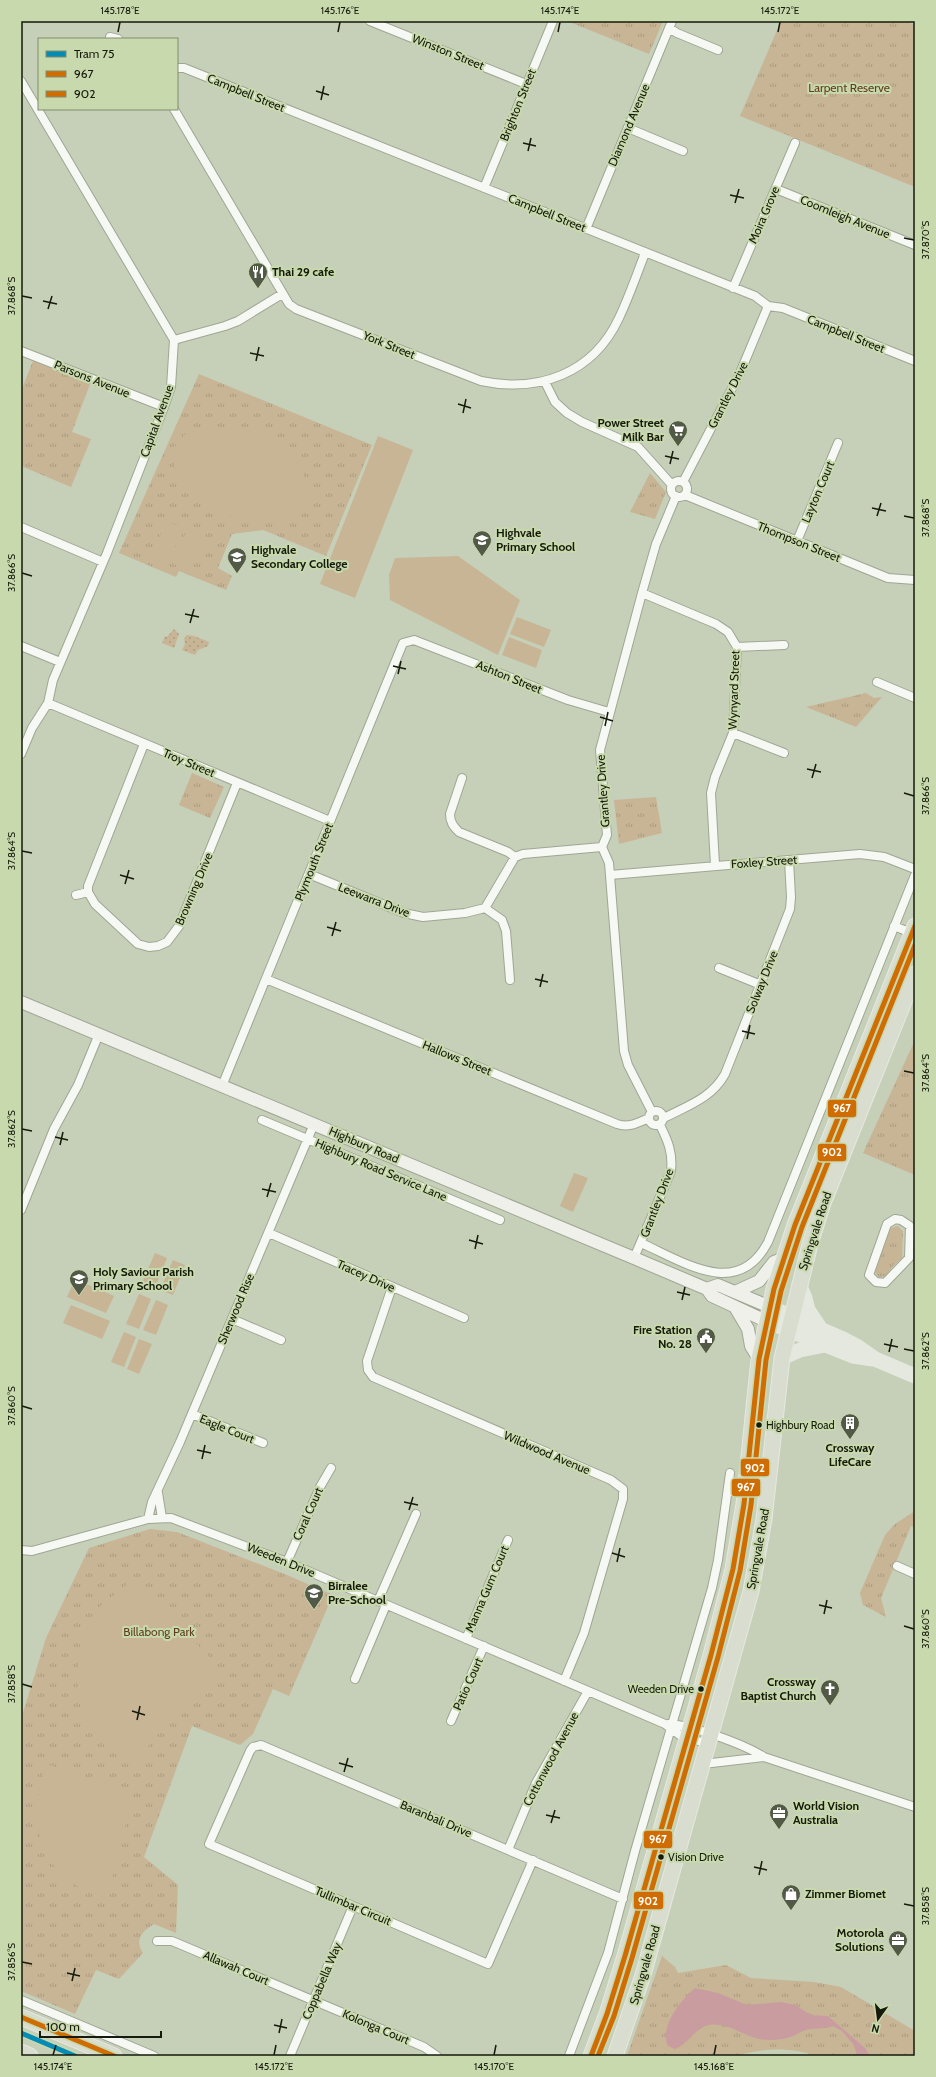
<svg xmlns="http://www.w3.org/2000/svg" width="936" height="2077" viewBox="0 0 936 2077" font-family="Cabin,sans-serif">
	<style>
		.grass { fill: url(#grass-tufts) }
		.garden { fill: url(#garden-dots) }
		.pitch { fill: #c8b595 }
		.water { fill: #c99ca0 }
		.lines { fill: none; stroke-linecap: round; stroke-linejoin: round }
		.street-casing { stroke: #a0a694; stroke-width: 10 }
		.secondary-casing { stroke: #a0a694; stroke-width: 14 }
		.primary-casing { stroke: #e5e9df; stroke-width: 15 }
		.highway-casing { stroke: #e5e9df; stroke-width: 17 }
		.street { stroke: #f6f8f4; stroke-width: 8 }
		.secondary { stroke: #eef0e9; stroke-width: 12 }
		.primary { stroke: #e5e8de; stroke-width: 13 }
		.highway { stroke: #d9ddcf; stroke-width: 15 }
		.bus-1-casing { stroke: #c9d9ae; stroke-width: 8 }
		.bus-2-casing { stroke: #c9d9ae; stroke-width: 8 }
		.bus-1 { stroke: #d06d02; stroke-width: 5 }
		.bus-2 { stroke: #d06d02; stroke-width: 5 }
		.tram-1-casing { stroke: #c9d9ae; stroke-width: 8 }
		.tram-1 { stroke: #048cb5; stroke-width: 5 }
		.ticks { fill: none; stroke: #151a0a; stroke-width: 1.5 }
		.bus-dot { fill: #151a0a; stroke: #c9d9ae; stroke-width: 1.5 }
		.labels { text-anchor: middle; stroke-width: 4; stroke-linejoin: round; paint-order: stroke }
		.bus-label { font-size: 11px; fill: #151a0a; stroke: #c9d9ae; text-anchor: start }
		.street-label { font-size: 12px; fill: #151a0a; stroke: #c9d9ae }
		.park-label { font-size: 12px; fill: #603e1b; stroke: #c9d9ae }
		.poi-label { font-size: 12px; font-weight: bold; fill: #151a0a; stroke: #c9d9ae; text-anchor: start }
		.line-badge { stroke: #c9d9ae; stroke-width: 1.5 }
		.badge-label { font-size: 11px; text-anchor: middle; font-weight: bold; fill: #fff }
		.neatline { fill: none; stroke: #151a0a; stroke-width: 1.5 }
		.ticks-label { font-size: 10px; text-anchor: middle; fill: #151a0a }
	</style>
	<defs>
		<pattern id="grass-tufts" width="24" height="20" patternUnits="userSpaceOnUse"><rect width="24" height="20" fill="#c8b595"/><path d="M3 7l-1-3M5 7V3M7 7l1-3M15 17l-1-3M17 17v-4M19 17l1-3" fill="none" stroke="#ab9b7f"/></pattern>
		<pattern id="garden-dots" width="8" height="8" patternUnits="userSpaceOnUse"><rect width="8" height="8" fill="#c8b595"/><path d="M2 2h.1M6 6h.1" fill="none" stroke="#ab9b7f" stroke-width="1.8" stroke-linecap="round"/></pattern>
	</defs>
	<rect width="100%" height="100%" fill="#c6cfb8"/>
	<path class="grass" d="M567,21H663L649,54Z
		M781,21H905L915,25V187L740,116Z
		M33,361L90,384L72,432L91,439L71,487L21,466V391Z
		M199,374L372,445L326,556L263,530L232,534L218,568L232,576L226,590L179,571L176,577L119,553Z
		M650,473L666,492L655,519L630,512Z
		M866,693L874,698L882,697L856,727L806,707Z
		M192,773L224,787L210,818L179,805Z
		M656,797L662,833L619,844L614,800Z
		M915,1040V1175L863,1153Z
		M898,1226L903,1231L902,1258L893,1266L886,1276L879,1277L874,1271L891,1228Z
		M915,1511V1528L911,1526L881,1598L886,1617L863,1605L860,1593L885,1535L895,1524Z
		M150,1529L177,1532L287,1575L333,1595L289,1696L273,1689L253,1734L240,1745L192,1726L144,1857L178,1885L176,1933L154,1924C142,1931 134,1940 143,1953L119,1979L96,1970L75,2014L21,1991V1719L46,1638L89,1548Z
		M662,1956L675,1967L678,1973L726,1965L751,1978L814,1982L841,1987L915,2031V2056H815C794,2047 758,2048 737,2056H627Z"/>
	<path class="garden" d="M174,629L179,634L174,648L162,643L165,636L167,637Z
		M187,635L194,636L207,641L209,642L208,646L198,650L195,655L182,650L185,644L184,638Z"/>
	<path class="pitch" d="M213,426L263,433L295,461L308,483V509L294,520L272,523L228,516L191,492L176,472L171,451L185,434Z
		M378,436L413,450L355,598L320,584Z
		M166,521L183,528L169,562L152,555Z
		M187,530L204,537L190,571L173,564Z
		M458,556L520,600L498,655L390,600L389,575L395,558Z
		M517,617L551,630L544,647L510,634Z
		M509,637L542,650L536,668L502,655Z
		M574,1173L588,1178L573,1212L560,1206Z
		M155,1253L167,1258L155,1288L142,1283Z
		M173,1260L185,1265L173,1295L160,1290Z
		M75,1279L114,1296L106,1313L67,1297Z
		M139,1294L151,1299L139,1329L126,1324Z
		M156,1300L168,1305L156,1335L143,1330Z
		M71,1305L110,1321L102,1339L63,1323Z
		M124,1332L136,1337L124,1367L111,1362Z
		M139,1339L152,1344L139,1374L127,1369Z
		M135,1578L211,1659L214,1674L155,1736L137,1763L106,1748L82,1715L77,1679L80,1643L97,1609Z
		M46,1764L133,1793L107,1899L86,1891L60,1876L42,1846L35,1808Z"/>
	<path class="water" d="M695,1988L718,1993L747,2005L781,2002L795,2005L811,2015L828,2016L865,2048L870,2056H858L853,2044L842,2031L833,2026C824,2030 813,2027 803,2031C800,2032 798,2034 795,2035C786,2040 769,2041 759,2039C742,2035 727,2022 709,2025C695,2028 688,2044 675,2049L668,2046C659,2027 681,2000 695,1988Z"/>
	<g class="lines">
		<g class="street-casing">
			<path id="street" d="M370,21L526,84
				M669,28L677,33L718,50
				M110,37L118,39
				M177,68H184L755,296L768,306L783,308L915,361
				M21,81L174,340L171,387L164,407L107,553L53,680L48,703L32,728L21,754
				M174,109L289,304L296,309L481,381C538,393 593,374 619,318C629,297 637,274 645,253
				M628,128L683,151
				M484,188L553,21
				M776,189L915,245
				M586,229L672,21
				M733,288L795,143
				M174,340L225,326L238,321L282,294
				M21,351L164,407
				M545,382L555,402L567,413L582,422L638,447L672,485
				M671 489a8 8 0 1 1 16 0a8 8 0 1 1-16 0Z
				M683,482L740,373L768,306
				M685,495L888,578L915,580
				M21,527L103,562
				M797,541L838,443
				M642,593L716,624L728,632L737,647L733,733L715,777L711,793L715,865
				M21,646L60,662
				M737,647L784,645
				M877,682L915,698
				M48,703L330,821
				M733,733L784,753
				M144,744L88,886V892L95,904L138,944L149,947L158,946L167,942L179,926L237,783
				M462,778L450,814C450,822 453,826 459,832L508,852L515,857
				M309,874L404,913L423,917L465,913L485,908L515,857L523,854L602,847
				M610,875L860,854L884,857L915,869
				M76,895L88,892
				M485,908L502,920L506,931L510,980
				M894,926L914,934
				M719,968L761,985
				M266,979L617,1124C629,1128 637,1123 649,1118
				M222,1086L403,643L414,640L568,700L609,712
				M649 1118a7 7 0 1 1 14 0a7 7 0 1 1-14 0Z
				M652,1112L628,1065L624,1051L609,863L602,847L607,835L600,750L642,593L656,544L676,496
				M664,1118C687,1106 712,1098 725,1074L790,909L791,897L789,860
				M262,1120L500,1220
				M21,1210L54,1129L78,1085L99,1034
				M895,1219L901,1220L910,1226L909,1258L885,1283L876,1282L869,1275L887,1224Z
				M269,1233L464,1318
				M641,1243C684,1262 738,1300 768,1242L915,875
				M634,1258L671,1171C673,1153 668,1141 660,1125
				M392,1287L367,1361L368,1370L373,1377L611,1480L623,1489V1499L584,1633L564,1681
				M232,1319L281,1340
				M192,1414L263,1443
				M158,1493L162,1518
				M148,1519L152,1502L180,1442L314,1124
				M21,1550L32,1551L148,1519L171,1518L287,1562L665,1724L681,1736L709,1744
				M287,1562L320,1487L331,1468
				M897,1566L915,1574
				M378,1601L416,1514
				M466,1639L508,1540
				M355,1679L386,1605
				M451,1721L484,1646
				M668,1724C691,1725 744,1744 764,1757L915,1807
				M703,1764L764,1757
				M508,1850L536,1783L588,1691
				M533,1860L488,1964L209,1844L250,1751L253,1747L261,1745L623,1899
				M157,1941H172L424,2047L437,2056
				M21,2000L154,2056
				M290,2056L353,1906
				M569,2056L608,1953L635,1851L712,1588L718,1560L730,1473"/>
		</g>
		<g class="secondary-casing">
			<path id="secondary" d="M21,1002L634,1258L707,1289L712,1296L766,1321
				M707,1289L718,1285L770,1307
				M735,1292L759,1281L774,1262L784,1258
				M735,1307L748,1329L751,1346L759,1359"/>
		</g>
		<g class="primary-casing">
			<path id="primary" d="M799,1284L805,1298L808,1310L820,1328
				M770,1307L841,1338L858,1347L875,1359L915,1376
				M766,1321L853,1356L873,1359
				M782,1358L800,1350L825,1345"/>
		</g>
		<g class="highway-casing">
			<path id="highway" d="M21,2017L114,2056
				M21,2052L30,2056
				M591,2056L607,2014L625,1956L711,1655L733,1569L744,1504L759,1359L774,1289L795,1225L915,926
				M615,2056L643,1975L751,1591L764,1519L782,1358L810,1244L823,1203L915,974"/>
		</g>
		<use href="#street" class="street"/>
		<use href="#secondary" class="secondary"/>
		<use href="#primary" class="primary"/>
		<use href="#highway" class="highway"/>
		<g class="bus-1-casing">
			<path id="bus-1" d="M21,2017L114,2056
				M591,2056L607,2014L625,1956L711,1655L733,1569L744,1504L759,1359L774,1289L795,1225L915,926"/>
		</g>
		<g class="bus-2-casing">
			<path id="bus-2" d="M598,2056L614,2016L632,1958L718,1657L740,1571L751,1505L766,1360L781,1291L802,1227L915,945"/>
		</g>
		<use href="#bus-1" class="bus-1"/>
		<use href="#bus-2" class="bus-2"/>
		<g class="tram-1-casing">
			<path id="tram-1" d="M21,2033L75,2056"/>
		</g>
		<use href="#tram-1" class="tram-1"/>
	</g>
	<path class="ticks" d="M118,32L120,22M338,32L340,22M558,32L560,22M778,32L780,22M316,91L329,95M321,100L324,86M523,143L536,146M528,151L531,138M730,195L744,198M735,203L739,189M904,238L914,240M22,296L32,298M43,301L57,304M48,309L52,296M250,353L264,356M256,361L259,347M458,404L471,408M463,413L466,399M665,456L679,459M670,464L673,451M872,508L886,511M877,516L881,503M904,516L914,518M22,573L32,576M185,614L199,617M190,623L194,609M393,666L406,669M398,674L401,661M600,717L613,721M605,726L608,712M807,769L821,772M812,778L816,764M904,793L914,796M22,851L32,853M120,875L134,879M125,884L129,870M327,927L341,931M332,936L336,922M535,979L548,982M540,987L543,974M742,1031L755,1034M747,1039L750,1025M904,1071L914,1073M22,1129L32,1131M55,1137L68,1140M60,1145L63,1132M262,1189L276,1192M267,1197L271,1183M469,1240L483,1244M475,1249L478,1235M677,1292L690,1295M682,1300L685,1287M884,1344L898,1347M904,1349L914,1351M889,1352L892,1339M22,1406L32,1409M197,1450L211,1453M202,1459L205,1445M404,1502L418,1505M409,1510L413,1497M612,1553L625,1557M617,1562L620,1548M819,1605L832,1608M824,1614L827,1600M904,1626L914,1629M22,1684L32,1687M132,1711L145,1715M137,1720L140,1706M339,1763L353,1767M344,1772L348,1758M546,1815L560,1818M551,1823L555,1810M754,1867L767,1870M759,1875L762,1861M904,1904L914,1906M22,1962L32,1964M67,1973L80,1976M72,1981L75,1968M274,2025L287,2028M279,2033L282,2019M53,2055L56,2045M274,2055L276,2045M494,2055L496,2045M714,2055L716,2045"/>
	<defs>
		<g id="restaurant-pin" transform="scale(1)"><path d="M0 17L-7.5 6A9.5 9.5 0 1 1 7.5 6Z" fill="#535947" stroke="#c9d9ae"/><path d="M-5-6h1v4h1v-4h1v4h1v-4h1v5L-1.5 .5V6h-2V.5L-5-1ZM5-6V6H3V1.5H1.5Q1.5-4 5-6Z" fill="#fff"/></g>
		<g id="supermarket-pin" transform="scale(1)"><path d="M0 17L-7.5 6A9.5 9.5 0 1 1 7.5 6Z" fill="#535947" stroke="#c9d9ae"/><path d="M-6-5.5h2.5l.6 2H6L4.5 2H-2.5L-4.4-4H-6ZM-1.5 3.2a1.3 1.3 0 1 0 .1 0ZM3 3.2a1.3 1.3 0 1 0 .1 0Z" fill="#fff"/></g>
		<g id="school-pin" transform="scale(1)"><path d="M0 17L-7.5 6A9.5 9.5 0 1 1 7.5 6Z" fill="#535947" stroke="#c9d9ae"/><path d="M0-5L7-2L0 1L-7-2ZM-4 1L0 2.5L4 1V4Q0 6-4 4Z" fill="#fff"/></g>
		<g id="civic-pin" transform="scale(1)"><path d="M0 17L-7.5 6A9.5 9.5 0 1 1 7.5 6Z" fill="#535947" stroke="#c9d9ae"/><path d="M-.6-6.5H3V-4.5H.6V-3L4-1V1h2V6H-6V1h2V-1L-.6-3ZM-1.2 2.5V6h2.4V2.5Z" fill="#fff"/></g>
		<g id="building-pin" transform="scale(1)"><path d="M0 17L-7.5 6A9.5 9.5 0 1 1 7.5 6Z" fill="#535947" stroke="#c9d9ae"/><path d="M-4-6H4V6H1V3H-1V6H-4ZM-2.5-4.3h1.7v1.8h-1.7ZM.8-4.3h1.7v1.8H.8ZM-2.5-1h1.7V.8h-1.7ZM.8-1h1.7V.8H.8Z" fill="#fff"/></g>
		<g id="church-pin" transform="scale(1)"><path d="M0 17L-7.5 6A9.5 9.5 0 1 1 7.5 6Z" fill="#535947" stroke="#c9d9ae"/><path d="M-1.2-6h2.4v3.5h3.3v2.4h-3.3V6h-2.4V-.1h-3.3v-2.4h3.3Z" fill="#fff"/></g>
		<g id="office-pin" transform="scale(1)"><path d="M0 17L-7.5 6A9.5 9.5 0 1 1 7.5 6Z" fill="#535947" stroke="#c9d9ae"/><path d="M-6-3h4V-5.5h4V-3h4V5H-6ZM-1-4.5V-3h2v-1.5ZM-6 0V1H6V0Z" fill="#fff"/></g>
		<g id="shop-pin" transform="scale(1)"><path d="M0 17L-7.5 6A9.5 9.5 0 1 1 7.5 6Z" fill="#535947" stroke="#c9d9ae"/><path d="M-5-2.5h2.3a2.7 3.5 0 0 1 5.4 0H5L5.5 6h-11ZM-1.5-2.5h3a1.5 2.3 0 0 0-3 0Z" fill="#fff"/></g>
	</defs>
	<g fill-rule="evenodd">
		<use href="#restaurant-pin" x="258" y="272"/>
		<use href="#supermarket-pin" x="678" y="430"/>
		<use href="#school-pin" x="482" y="540"/>
		<use href="#school-pin" x="237" y="557"/>
		<use href="#school-pin" x="79" y="1279"/>
		<use href="#civic-pin" x="706" y="1337"/>
		<use href="#building-pin" x="850" y="1423"/>
		<use href="#school-pin" x="314" y="1593"/>
		<use href="#church-pin" x="830" y="1689"/>
		<use href="#office-pin" x="779" y="1813"/>
		<use href="#shop-pin" x="791" y="1894"/>
		<use href="#office-pin" x="898" y="1940"/>
	</g>
	<g class="bus-dot">
		<circle cx="759" cy="1425" r="3.5"/>
		<circle cx="701" cy="1689" r="3.5"/>
		<circle cx="661" cy="1857" r="3.5"/>
	</g>
	<g class="labels">
		<g class="bus-label">
			<text x="766" y="1429">Highbury Road</text>
			<text x="694" y="1693" text-anchor="end">Weeden Drive</text>
			<text x="668" y="1861">Vision Drive</text>
		</g>
		<g class="street-label">
			<text transform="translate(448 52) rotate(22)" y="4">Winston Street</text>
			<text transform="translate(246 93) rotate(22)" y="4">Campbell Street</text>
			<text transform="translate(518 105) rotate(-68)" y="4">Brighton Street</text>
			<text transform="translate(629 125) rotate(-67)" y="4">Diamond Avenue</text>
			<text transform="translate(547 213) rotate(22)" y="4">Campbell Street</text>
			<text transform="translate(764 215) rotate(-67)" y="4">Moira Grove</text>
			<text transform="translate(845 217) rotate(22)" y="4">Coomleigh Avenue</text>
			<text transform="translate(846 334) rotate(22)" y="4">Campbell Street</text>
			<text transform="translate(389 345) rotate(22)" y="4">York Street</text>
			<text transform="translate(92 379) rotate(22)" y="4">Parsons Avenue</text>
			<text transform="translate(728 395) rotate(-63)" y="4">Grantley Drive</text>
			<text transform="translate(157 421) rotate(-70)" y="4">Capital Avenue</text>
			<text transform="translate(818 492) rotate(-67)" y="4">Layton Court</text>
			<text transform="translate(799 542) rotate(22)" y="4">Thompson Street</text>
			<text transform="translate(509 677) rotate(22)" y="4">Ashton Street</text>
			<text transform="translate(734 690) rotate(-88)" y="4">Wynyard Street</text>
			<text transform="translate(189 763) rotate(23)" y="4">Troy Street</text>
			<text transform="translate(603 791) rotate(-94)" y="4">Grantley Drive</text>
			<text transform="translate(314 862) rotate(-68)" y="4">Plymouth Street</text>
			<text transform="translate(764 862) rotate(-4)" y="4">Foxley Street</text>
			<text transform="translate(194 889) rotate(-67)" y="4">Browning Drive</text>
			<text transform="translate(374 900) rotate(21)" y="4">Leewarra Drive</text>
			<text transform="translate(762 982) rotate(-68)" y="4">Solway Drive</text>
			<text transform="translate(457 1058) rotate(22)" y="4">Hallows Street</text>
			<text transform="translate(364 1145) rotate(23)" y="4">Highbury Road</text>
			<text transform="translate(381 1170) rotate(23)" y="4">Highbury Road Service Lane</text>
			<text transform="translate(657 1203) rotate(-69)" y="4">Grantley Drive</text>
			<text transform="translate(815 1231) rotate(-72)" y="4">Springvale Road</text>
			<text transform="translate(366 1276) rotate(24)" y="4">Tracey Drive</text>
			<text transform="translate(236 1309) rotate(-67)" y="4">Sherwood Rise</text>
			<text transform="translate(227 1429) rotate(22)" y="4">Eagle Court</text>
			<text transform="translate(547 1453) rotate(23)" y="4">Wildwood Avenue</text>
			<text transform="translate(308 1514) rotate(-66)" y="4">Coral Court</text>
			<text transform="translate(758 1549) rotate(-80)" y="4">Springvale Road</text>
			<text transform="translate(281 1560) rotate(22)" y="4">Weeden Drive</text>
			<text transform="translate(487 1589) rotate(-67)" y="4">Manna Gum Court</text>
			<text transform="translate(468 1684) rotate(-66)" y="4">Patio Court</text>
			<text transform="translate(551 1759) rotate(-62)" y="4">Cottonwood Avenue</text>
			<text transform="translate(436 1819) rotate(23)" y="4">Baranbali Drive</text>
			<text transform="translate(353 1906) rotate(23)" y="4">Tullimbar Circuit</text>
			<text transform="translate(645 1965) rotate(-74)" y="4">Springvale Road</text>
			<text transform="translate(236 1968) rotate(23)" y="4">Allawah Court</text>
			<text transform="translate(322 1981) rotate(-67)" y="4">Coppabella Way</text>
			<text transform="translate(376 2027) rotate(23)" y="4">Kolonga Court</text>
		</g>
		<g class="park-label">
			<text x="849" y="92">Larpent Reserve</text>
			<text x="159" y="1636">Billabong Park</text>
		</g>
		<g class="poi-label">
			<text x="272" y="276">Thai 29 cafe</text>
			<text x="664" y="427" text-anchor="end">Power Street<tspan x="664" dy="14">Milk Bar</tspan></text>
			<text x="496" y="537">Highvale<tspan x="496" dy="14">Primary School</tspan></text>
			<text x="251" y="554">Highvale<tspan x="251" dy="14">Secondary College</tspan></text>
			<text x="93" y="1276">Holy Saviour Parish<tspan x="93" dy="14">Primary School</tspan></text>
			<text x="692" y="1334" text-anchor="end">Fire Station<tspan x="692" dy="14">No. 28</tspan></text>
			<text x="850" y="1452" text-anchor="middle">Crossway<tspan x="850" dy="14">LifeCare</tspan></text>
			<text x="328" y="1590">Birralee<tspan x="328" dy="14">Pre-School</tspan></text>
			<text x="816" y="1686" text-anchor="end">Crossway<tspan x="816" dy="14">Baptist Church</tspan></text>
			<text x="793" y="1810">World Vision<tspan x="793" dy="14">Australia</tspan></text>
			<text x="805" y="1898">Zimmer Biomet</text>
			<text x="884" y="1937" text-anchor="end">Motorola<tspan x="884" dy="14">Solutions</tspan></text>
		</g>
	</g>
	<g class="line-badge">
		<rect x="827" y="1099" width="30" height="19" rx="4" fill="#d06d02"/>
		<rect x="817" y="1143" width="30" height="19" rx="4" fill="#d06d02"/>
		<rect x="740" y="1458" width="30" height="19" rx="4" fill="#d06d02"/>
		<rect x="731" y="1478" width="30" height="19" rx="4" fill="#d06d02"/>
		<rect x="643" y="1830" width="30" height="19" rx="4" fill="#d06d02"/>
		<rect x="633" y="1891" width="31" height="19" rx="4" fill="#d06d02"/>
	</g>
	<g class="badge-label">
		<text x="842" y="1112">967</text>
		<text x="832" y="1156">902</text>
		<text x="755" y="1472">902</text>
		<text x="746" y="1491">967</text>
		<text x="658" y="1843">967</text>
		<text x="648" y="1905">902</text>
	</g>
	<rect width="936" height="2077" fill="none" stroke="#c9d9ae" stroke-width="44"/>
	<rect x="38" y="38" width="140" height="72" fill="#c9d9ae" stroke="#818d6c"/>
	<rect x="46" y="51" width="20" height="6" fill="#048cb5" stroke="#818d6c"/>
	<text x="74" y="58" font-size="12" fill="#151a0a">Tram 75</text>
	<rect x="46" y="71" width="20" height="6" fill="#d06d02" stroke="#818d6c"/>
	<text x="74" y="78" font-size="12" fill="#151a0a">967</text>
	<rect x="46" y="91" width="20" height="6" fill="#d06d02" stroke="#818d6c"/>
	<text x="74" y="98" font-size="12" fill="#151a0a">902</text>
	<g transform="translate(878 2019) rotate(194)" stroke="#c9d9ae" stroke-width="3" paint-order="stroke">
	<path d="M0-3L7 15L0 10L-7 15Z" fill="#151a0a"/>
	<text y="-6" font-size="11" font-weight="bold" text-anchor="middle" fill="#151a0a">N</text>
	</g>
	<path d="M40 2031v6h121v-6" fill="none" stroke="#151a0a" stroke-width="2"/>
	<text x="46" y="2031" font-size="12" fill="#151a0a" stroke="#c9d9ae" stroke-width="3" paint-order="stroke">100 m</text>
	<rect x="22" y="22" width="892" height="2033" class="neatline"/>
	<g class="ticks-label">
		<text x="120" y="14">145.178°E</text>
		<text x="340" y="14">145.176°E</text>
		<text x="560" y="14">145.174°E</text>
		<text x="780" y="14">145.172°E</text>
		<text transform="translate(925 240) rotate(-90)" y="4">37.870°S</text>
		<text transform="translate(11 296) rotate(-90)" y="4">37.868°S</text>
		<text transform="translate(925 518) rotate(-90)" y="4">37.868°S</text>
		<text transform="translate(11 573) rotate(-90)" y="4">37.866°S</text>
		<text transform="translate(925 796) rotate(-90)" y="4">37.866°S</text>
		<text transform="translate(11 851) rotate(-90)" y="4">37.864°S</text>
		<text transform="translate(925 1073) rotate(-90)" y="4">37.864°S</text>
		<text transform="translate(11 1129) rotate(-90)" y="4">37.862°S</text>
		<text transform="translate(925 1351) rotate(-90)" y="4">37.862°S</text>
		<text transform="translate(11 1406) rotate(-90)" y="4">37.860°S</text>
		<text transform="translate(925 1629) rotate(-90)" y="4">37.860°S</text>
		<text transform="translate(11 1684) rotate(-90)" y="4">37.858°S</text>
		<text transform="translate(925 1906) rotate(-90)" y="4">37.858°S</text>
		<text transform="translate(11 1962) rotate(-90)" y="4">37.856°S</text>
		<text x="53" y="2070">145.174°E</text>
		<text x="274" y="2070">145.172°E</text>
		<text x="494" y="2070">145.170°E</text>
		<text x="714" y="2070">145.168°E</text>
	</g>
</svg>
